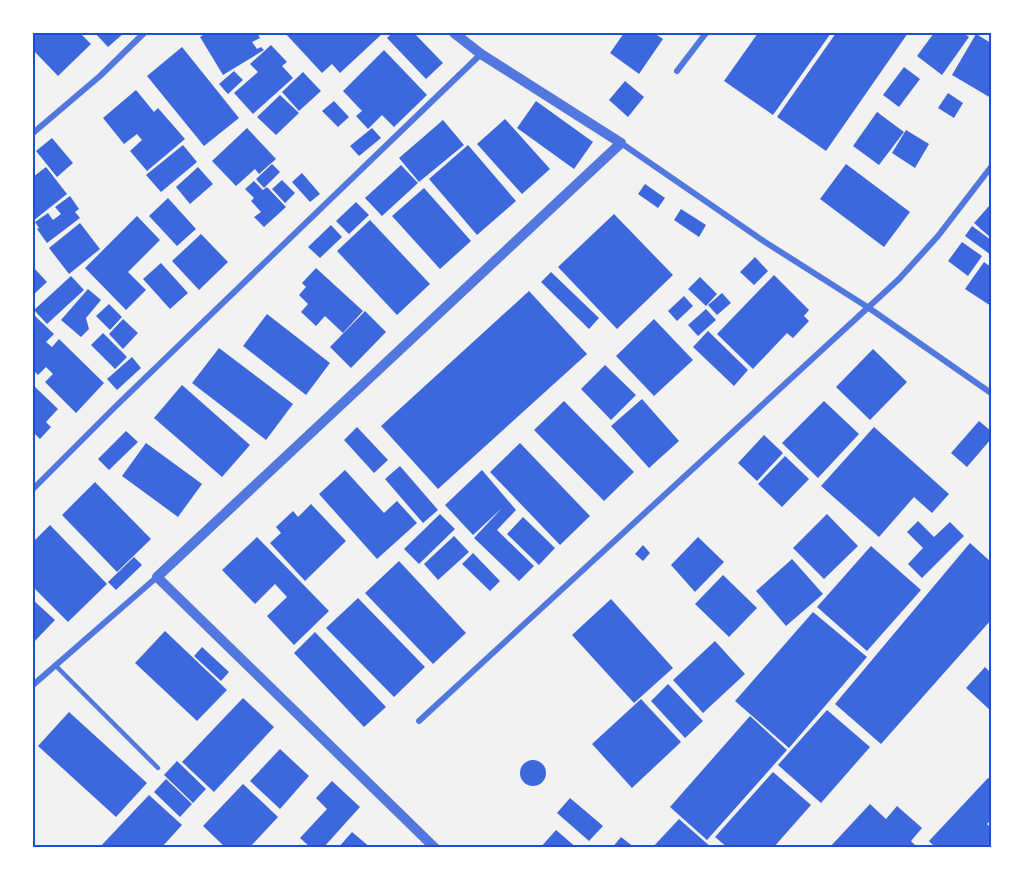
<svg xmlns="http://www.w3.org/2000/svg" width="1024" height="881" viewBox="0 0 1024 881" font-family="'DM Sans',sans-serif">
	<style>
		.building { fill: #3d67dc }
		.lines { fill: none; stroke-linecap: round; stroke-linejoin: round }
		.service { stroke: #5277de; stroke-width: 4.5 }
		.minor { stroke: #5277de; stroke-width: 6 }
		.tertiary { stroke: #5277de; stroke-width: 10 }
		.neatline { fill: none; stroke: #1d4ed8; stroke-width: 2 }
	</style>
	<rect width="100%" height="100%" fill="#f2f2f2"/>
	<path class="building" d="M33,33H80L91,44L58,76L33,50Z
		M95,33H124L108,47Z
		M206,33H257L260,38L252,42L257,49L261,47L264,50L223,75L200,37Z
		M285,33H383L340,73L332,64L322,73Z
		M392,33H414L443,63L426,79L387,38Z
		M624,33H654L663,39L639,74L610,53Z
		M758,33H831L773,115L724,81Z
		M836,33H908L826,151L777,117Z
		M934,33H963L969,37L942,75L917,56Z
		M976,34L991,43V98L952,75Z
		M271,45L287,62L282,66L293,78L253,114L234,93L258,72L250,64Z
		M182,47L239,118L204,146L147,76Z
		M384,50L427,95L394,127L382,115L368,129L356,116L362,111L343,91Z
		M904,67L920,79L899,107L883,95Z
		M234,71L243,80L228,94L219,84Z
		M303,72L321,91L299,111L282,92Z
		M625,81L644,97L628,117L609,100Z
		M136,90L154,112L158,108L185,139L147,171L130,151L142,140L137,134L124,144L103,118Z
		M948,93L963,103L954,118L938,108Z
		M280,95L299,113L276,135L257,117Z
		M334,101L349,117L338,127L322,111Z
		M536,101L593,142L574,169L517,128Z
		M877,112L904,132L879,165L853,146Z
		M505,119L550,169L522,194L477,144Z
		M443,120L464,145L419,182L399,158Z
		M247,128L276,159L259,174L255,169L236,186L212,161Z
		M372,128L381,138L359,156L350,146Z
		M906,130L929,144L915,168L892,153Z
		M52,138L73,163L57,177L36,151Z
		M183,145L197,162L161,192L146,175Z
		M468,145L516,201L477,235L429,179Z
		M272,164L280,172L264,188L256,179Z
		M846,164L910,212L884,247L820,199Z
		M401,165L418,183L382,216L365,198Z
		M46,167L67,194L33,221V177Z
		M198,167L213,184L190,204L176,187Z
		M302,173L320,194L310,202L292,182Z
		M282,180L295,193L285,203L272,189Z
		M254,181L263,190L267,187L286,207L264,227L254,217L261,212L251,201L254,198L245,189Z
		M645,184L665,198L658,208L638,194Z
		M424,188L471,241L440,269L392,216Z
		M70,196L79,209L75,212L80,218L47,243L37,229L39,228L35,222L48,213L53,220L61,214L55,207Z
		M168,198L196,229L177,246L149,216Z
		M356,202L369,215L349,234L336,221Z
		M989,206L991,208V238L974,223Z
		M681,209L706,225L699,237L674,220Z
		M614,214L673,275L617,329L558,267Z
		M137,216L160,240L128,272L146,290L126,310L85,268Z
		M370,220L430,284L397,315L337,251Z
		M80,223L100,249L69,274L49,248Z
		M331,225L342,237L320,258L308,247Z
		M972,226L991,240V255L965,236Z
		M201,234L228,262L199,290L172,261Z
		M962,242L982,256L968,276L948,261Z
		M755,257L768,271L754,285L740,272Z
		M984,262L991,267V306L965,289Z
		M161,263L188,293L170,309L143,279Z
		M34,268L47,282L33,295V269Z
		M316,268L363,311L343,333L325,316L316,326L301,312L308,304L299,295L306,287L302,283Z
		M551,272L599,318L589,329L541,282Z
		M774,275L809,310L804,316L809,321L793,338L787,333L753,369L717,334Z
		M71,276L84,290L47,324L34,310Z
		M700,277L717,294L706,306L688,289Z
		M88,289L101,300L86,318L89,329L81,337L61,320Z
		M529,291L587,354L438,489L381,426Z
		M722,293L731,303L717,315L708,305Z
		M684,296L693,306L677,321L668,311Z
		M109,304L122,317L110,330L96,316Z
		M706,309L716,320L698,336L688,325Z
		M365,311L386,332L351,368L330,347Z
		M267,314L330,363L306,395L243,346Z
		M35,316L54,334L46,342L52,347L59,339L104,383L76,413L45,382L53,374L46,367L38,375L33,370V318Z
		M123,319L138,333L123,349L109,334Z
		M654,319L693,360L654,396L616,356Z
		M708,331L748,370L734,386L693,347Z
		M103,333L127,357L115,369L91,345Z
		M219,348L293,404L266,440L192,383Z
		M873,349L907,382L870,420L836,387Z
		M132,357L141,368L117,390L107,379Z
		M605,365L636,395L611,420L581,389Z
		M33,385L58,409L46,422L51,427L40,439L33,432Z
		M182,385L250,445L222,477L154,418Z
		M642,399L679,441L649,468L611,426Z
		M564,401L634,472L604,501L534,430Z
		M824,401L859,434L818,478L782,443Z
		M979,421L991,431V439L967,467L951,453Z
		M357,427L388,460L374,473L344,440Z
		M874,427L949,494L932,513L914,497L879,537L821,486Z
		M126,431L138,442L109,470L98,459Z
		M764,435L783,453L757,481L738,463Z
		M146,443L202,484L178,517L122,476Z
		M520,443L590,516L560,545L490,472Z
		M785,456L809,479L782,507L758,484Z
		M400,466L438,510L423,523L385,479Z
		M345,470L384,513L397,501L417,523L377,559L319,494Z
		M482,470L516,510L497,530L534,566L519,581L474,538L502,508L473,535L445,505Z
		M95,482L151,539L117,572L62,515Z
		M311,504L346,541L305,581L270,543L281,533L276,527L293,511L298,517Z
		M440,514L455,529L419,564L404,549Z
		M827,514L858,546L824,579L793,548Z
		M523,517L555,548L539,565L507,534Z
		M918,521L934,537L950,522L964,536L922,578L908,564L923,548L907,532Z
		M50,525L107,584L68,622L33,587V542Z
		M454,536L469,552L438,580L424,564Z
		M257,537L329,611L294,645L267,616L287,597L275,584L255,604L222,570Z
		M698,537L724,562L695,592L671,565Z
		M970,543L991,562V620L881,744L835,704Z
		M643,545L650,553L643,561L635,554Z
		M871,546L921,590L867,651L817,607Z
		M473,553L500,581L490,591L462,564Z
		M134,557L142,565L116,590L108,582Z
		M792,559L823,594L786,626L756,591Z
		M399,561L466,633L433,664L365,593Z
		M723,575L757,608L729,637L695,604Z
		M358,598L425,667L394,697L326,628Z
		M611,599L673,668L634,703L572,635Z
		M33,600L55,620L33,643Z
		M813,612L867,657L789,748L735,701Z
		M165,631L227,690L197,721L135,663Z
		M315,632L386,707L364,727L294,653Z
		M715,641L745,674L703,713L673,680Z
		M202,647L229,672L221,681L194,656Z
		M985,667L991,673V711L966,688Z
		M668,684L703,721L685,738L651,701Z
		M243,698L274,727L214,792L182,762Z
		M641,699L681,742L632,788L592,744Z
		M827,710L870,747L821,803L778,765Z
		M69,712L147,783L116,817L38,746Z
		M750,716L787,750L707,840L670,807Z
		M280,749L309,776L280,809L250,781Z
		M520 773a13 13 0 1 1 26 0a13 13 0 1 1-26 0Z
		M177,761L206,789L193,803L164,775Z
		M773,772L811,805L773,848H728L715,837Z
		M988,778L991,780V820L987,824L991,828V848H936L929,841Z
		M166,779L192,804L180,817L154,792Z
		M332,781L360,807L323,848H311L300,838L327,809L316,798Z
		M243,784L278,817L249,848H226L203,826Z
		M149,795L182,825L161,848H99Z
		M570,798L603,826L589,841L557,813Z
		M870,804L886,819L897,806L922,828L911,841L918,848H829Z
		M679,819L712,848H652Z
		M556,830L577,848H540Z
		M352,832L371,848H338Z
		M621,837L635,848H612Z"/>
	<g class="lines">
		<path class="service" d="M55,665L158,768"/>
		<path class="minor" d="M677,71L706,33
			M33,133L100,76L144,33
			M621,143L765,242L869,308L991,393
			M33,489L116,406L481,54
			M33,685L157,577
			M419,721L899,279L938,236L991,167"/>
		<path class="tertiary" d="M435,848L157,577L621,143L481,54L454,33"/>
	</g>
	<rect width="1024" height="881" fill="none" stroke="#ffffff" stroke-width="69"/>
	<rect x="34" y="34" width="956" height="812" class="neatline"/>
</svg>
